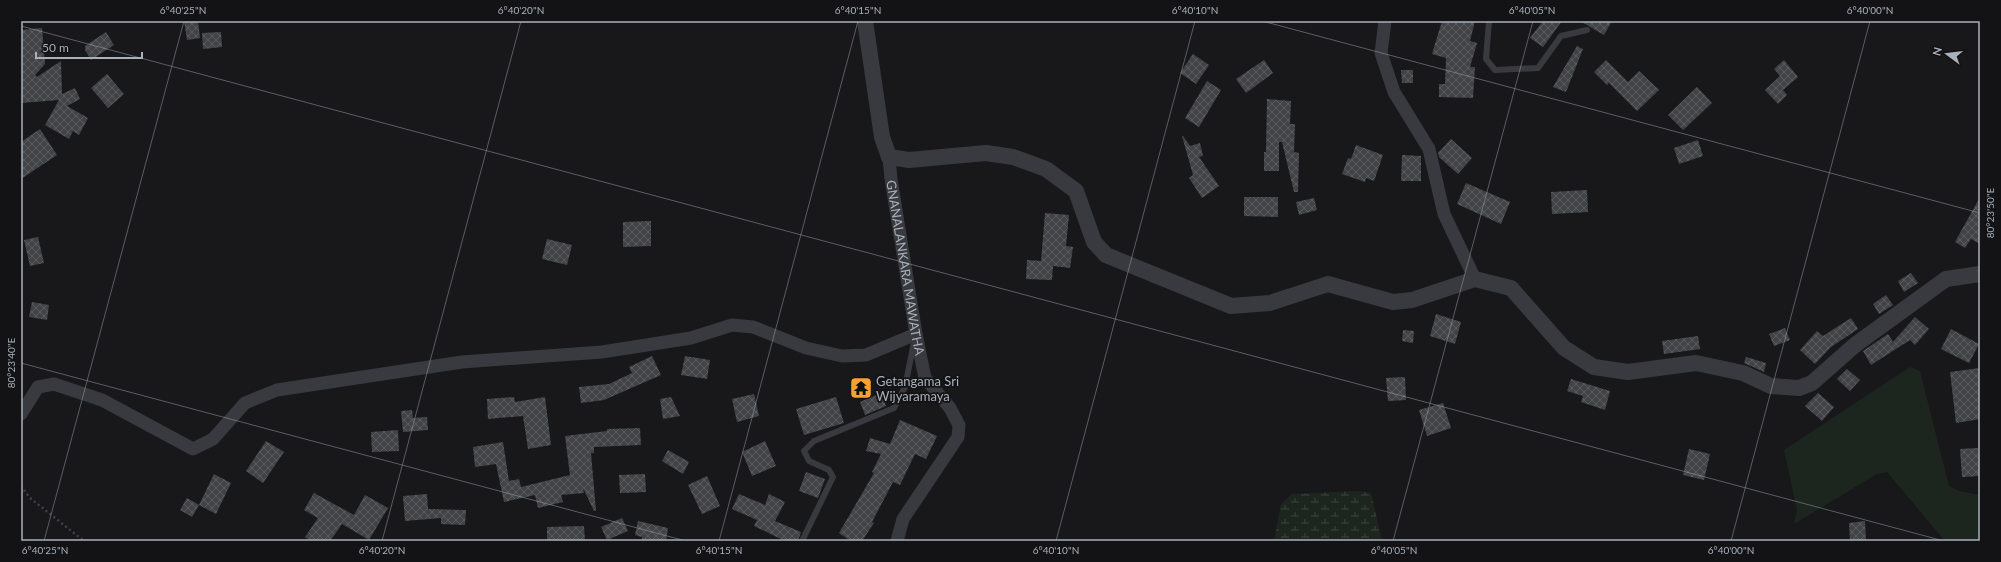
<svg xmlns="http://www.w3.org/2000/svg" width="2001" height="562" viewBox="0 0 2001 562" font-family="Lato,sans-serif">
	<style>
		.green { fill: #1d261e }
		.wetland { fill: url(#wetland-marsh) }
		.building { fill: url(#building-cross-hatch) }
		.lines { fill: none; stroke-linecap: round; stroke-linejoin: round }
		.path { stroke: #3f4247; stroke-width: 2.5; stroke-dasharray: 2 3; stroke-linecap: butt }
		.service { stroke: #393a3f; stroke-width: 6 }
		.minor { stroke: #393a3f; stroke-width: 13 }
		.tertiary { stroke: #393a3f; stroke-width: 16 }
		.ticks { fill: none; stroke: #a9b1bb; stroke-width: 1; stroke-opacity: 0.45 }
		.labels { text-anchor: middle; stroke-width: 3.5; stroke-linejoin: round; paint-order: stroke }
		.street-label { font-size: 13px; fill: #a9b1bb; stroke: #131315 }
		.poi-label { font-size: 13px; fill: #a9b1bb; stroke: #131315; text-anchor: start }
		.neatline { fill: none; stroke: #a9b1bb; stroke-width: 1.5 }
		.ticks-label { font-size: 10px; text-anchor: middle; fill: #a9b1bb }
	</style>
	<defs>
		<pattern id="wetland-marsh" width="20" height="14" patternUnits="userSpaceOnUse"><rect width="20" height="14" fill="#1d261e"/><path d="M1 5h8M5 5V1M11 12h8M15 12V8" fill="none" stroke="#3b433d"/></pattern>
		<pattern id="building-cross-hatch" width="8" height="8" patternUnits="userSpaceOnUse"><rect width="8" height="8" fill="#424347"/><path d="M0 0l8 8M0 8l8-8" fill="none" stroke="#5a5c60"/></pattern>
	</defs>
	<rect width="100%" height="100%" fill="#18181a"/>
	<path class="green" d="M1910,367L1920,371L1949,486L1959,491L1980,495V541H1945L1887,472L1877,474L1794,524L1797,510L1784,450Z"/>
	<path class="wetland" d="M1358,491L1371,493L1382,541H1274L1281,504L1292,494Z"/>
	<path class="building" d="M184,21H198L200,38L187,40Z
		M1442,21H1475L1470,41L1477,43L1470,67H1475L1473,98L1439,97V84H1445L1446,58L1432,54Z
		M1543,21H1562L1543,47L1530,38Z
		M1580,21H1612L1604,35Z
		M42,28L45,64L35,75L37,77L61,61L62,94L75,88L80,99L67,106L88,118L79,135L73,131L69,139L45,125L59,100L21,103V30Z
		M106,32L114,45L91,60L85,50V46Z
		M221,32L222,47L203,49L202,33Z
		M1577,46L1583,49L1566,92L1553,87Z
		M1193,54L1209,65L1196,84L1180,73Z
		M1264,60L1273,73L1246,93L1236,79Z
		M1606,60L1628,82L1639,71L1659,90L1637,111L1609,83L1607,85L1594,72Z
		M1784,60L1798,77L1783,90L1787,95L1778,104L1765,90L1780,76L1774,69Z
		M1401,70H1413V83H1402Z
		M107,74L124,94L108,108L91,88Z
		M1207,81L1221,90L1199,127L1185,118Z
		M1697,87L1712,103L1683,130L1668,115Z
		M1267,99L1291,101L1290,124H1295L1294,152L1299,153L1298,192H1294L1282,142H1279V171H1264V152H1266Z
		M40,129L57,155L21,179V142Z
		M1182,136H1183L1190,146L1200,143L1203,156L1199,157L1219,186L1202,198L1189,178L1193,175Z
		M1451,139L1472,158L1458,174L1439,157L1438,153Z
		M1698,140L1703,156L1679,164L1674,148Z
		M1356,145L1383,155L1374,181L1366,178L1365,182L1342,174L1348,158L1351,159Z
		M1402,155L1421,156V181H1401Z
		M1466,183L1510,202L1501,224L1457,204Z
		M1587,190L1588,212L1552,214L1551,192Z
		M1244,197H1278V217L1244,216Z
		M1980,197V244L1971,239L1965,248L1955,242Z
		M1314,198L1317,210L1299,215L1296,202Z
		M1045,213L1069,215L1066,246L1073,247L1070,268L1053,266L1052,280L1026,279L1027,260L1041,261Z
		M651,221V246L623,247V222Z
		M38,237L44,263L30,266L24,240Z
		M547,239L572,245L567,265L542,259Z
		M1911,273L1918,283L1904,292L1898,281Z
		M1886,295L1893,305L1879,314L1873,304Z
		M32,302L49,305L47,320L29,317Z
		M1436,314L1461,322L1455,344L1430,336Z
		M1915,317L1929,329L1915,345L1910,340L1871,365L1863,351L1888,334L1893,342Z
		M1851,318L1858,329L1831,347L1815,364L1800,350L1817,331L1823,336Z
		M1785,328L1790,340L1774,346L1769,334Z
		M1951,329L1979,344L1969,363L1941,349Z
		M1403,330L1414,331L1413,343L1402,341Z
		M1698,336L1700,349L1664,354L1662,341Z
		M652,356L661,375L604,400L581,403L579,387L609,384L632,373L629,367Z
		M685,356L710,360L707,379L681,375Z
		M1746,357L1766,363L1764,372L1744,363Z
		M1980,368V419L1956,423L1950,372Z
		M1847,369L1860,380L1850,391L1837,379Z
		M1405,377L1406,400L1388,401L1386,378Z
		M1571,379L1610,391L1605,410L1581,402L1583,396L1567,391Z
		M881,393L886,406L865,415L860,402Z
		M1818,393L1834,407L1822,421L1805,406Z
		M754,394L759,416L737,422L732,399Z
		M514,397L515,402L545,397L551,445L528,449L523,416L488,419L487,399Z
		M671,397L680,416L663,419L660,399Z
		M836,397L844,423L804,435L796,409Z
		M1443,403L1451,428L1427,436L1419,410Z
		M412,410L413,418L427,417L428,430L403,432L401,411Z
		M900,420L937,436L926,459L915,454L900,485L893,482L872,522L874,523L862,541H851L839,533L874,473L872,472L881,454L866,451L870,438L890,444Z
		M640,428L641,445L594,447V453H591L596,511H594L583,488L584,493L561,495L563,502L538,508L535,495L504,502L496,464L475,467L473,447L503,442L509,481L519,479L521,487L570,475L565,436L607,431V429Z
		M398,430L399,451L372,452L371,432Z
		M266,441L284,452L263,483L246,471Z
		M765,441L776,466L752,476L742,452Z
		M1978,448L1980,476L1962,477L1960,449Z
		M1689,449L1710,454L1704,480L1683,475Z
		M668,450L689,462L683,474L662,461Z
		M806,472L825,479L818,498L799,491Z
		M214,474L231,483L216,514L199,505Z
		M645,474L646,492L620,493L619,475Z
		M707,476L720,506L702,514L688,485Z
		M314,493L354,515L365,495L388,508L369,540L342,524L330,541H311L305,537L318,518L304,510Z
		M427,494L428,509L466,510L465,525L441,524V518L405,521L403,496Z
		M739,494L765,505L769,494L785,502L775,521L801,532L798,541H785L754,526L757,520L732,509Z
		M187,498L199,505L192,517L180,510Z
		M622,518L628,531L607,540L601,527Z
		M638,521L668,528L666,541H642V537L635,535Z
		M1865,521L1866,541H1850L1849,523Z
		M584,526L585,541H547V527Z"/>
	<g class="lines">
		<path class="path" d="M21,486L30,498L84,541"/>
		<path class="service" d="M1489,21L1486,59L1495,70L1538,68L1561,36L1587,30
			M802,541L833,477L829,470L809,461L804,451L814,441L894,408L905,387L914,342"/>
		<g class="minor">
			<path d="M1385,21L1381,53L1394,92L1429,149L1444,214L1475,279"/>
			<path id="s1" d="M889,157L891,179L916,334L925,378L950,408L959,425L958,437L903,519L897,541"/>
			<path d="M21,414L38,387L54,384L102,400L193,449L213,439L245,403L277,390L462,362L602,352L691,338L732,325L753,327L806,348L842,356L866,355L916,334"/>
		</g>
		<path class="tertiary" d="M865,21L882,137L889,157L909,160L986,153L1013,157L1046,169L1076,191L1094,242L1106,255L1231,306L1270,303L1328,284L1393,302L1412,300L1475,279L1511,288L1564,348L1594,367L1628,372L1696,363L1743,373L1771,386L1799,388L1812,383L1855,345L1946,279L1980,274"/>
	</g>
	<path class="ticks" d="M1262,21L1980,213M21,26L1944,541M21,363L686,541M44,541L184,21M382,541L521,21M719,541L858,21M1056,541L1195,21M1393,541L1533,21M1731,541L1870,21"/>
	<defs>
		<g id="temple-square" transform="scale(1.15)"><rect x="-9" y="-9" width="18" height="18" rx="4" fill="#fba12f" stroke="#131315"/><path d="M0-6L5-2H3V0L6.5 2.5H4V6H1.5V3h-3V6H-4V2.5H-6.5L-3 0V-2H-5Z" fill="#111"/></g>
	</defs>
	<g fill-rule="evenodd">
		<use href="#temple-square" x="861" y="388"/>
	</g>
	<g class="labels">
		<g class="street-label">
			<text dy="5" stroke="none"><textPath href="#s1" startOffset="112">GNANALANKARA MAWATHA</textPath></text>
		</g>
		<g class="poi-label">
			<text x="876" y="386">Getangama Sri<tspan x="876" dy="15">Wijyaramaya</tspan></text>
		</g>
	</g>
	<rect width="2001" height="562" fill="none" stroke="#131315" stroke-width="44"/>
	<g transform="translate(1947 54) rotate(285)" stroke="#131315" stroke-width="3" paint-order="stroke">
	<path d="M0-3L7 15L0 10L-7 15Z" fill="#a9b1bb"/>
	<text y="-6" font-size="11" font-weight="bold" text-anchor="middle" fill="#a9b1bb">N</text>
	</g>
	<path d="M36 52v6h106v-6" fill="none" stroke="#a9b1bb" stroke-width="2"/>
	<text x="42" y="52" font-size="12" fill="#a9b1bb" stroke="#131315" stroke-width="3" paint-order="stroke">50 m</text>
	<rect x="22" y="22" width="1957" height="518" class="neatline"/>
	<g class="ticks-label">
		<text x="183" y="14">6°40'25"N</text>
		<text x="521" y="14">6°40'20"N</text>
		<text x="858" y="14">6°40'15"N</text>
		<text x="1195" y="14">6°40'10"N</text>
		<text x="1532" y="14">6°40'05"N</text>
		<text x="1870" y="14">6°40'00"N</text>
		<text transform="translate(1990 213) rotate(-90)" y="4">80°23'50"E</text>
		<text transform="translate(11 363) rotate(-90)" y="4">80°23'40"E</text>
		<text x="45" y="554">6°40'25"N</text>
		<text x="382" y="554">6°40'20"N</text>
		<text x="719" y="554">6°40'15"N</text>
		<text x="1056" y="554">6°40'10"N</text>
		<text x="1394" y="554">6°40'05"N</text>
		<text x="1731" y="554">6°40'00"N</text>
	</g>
</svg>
